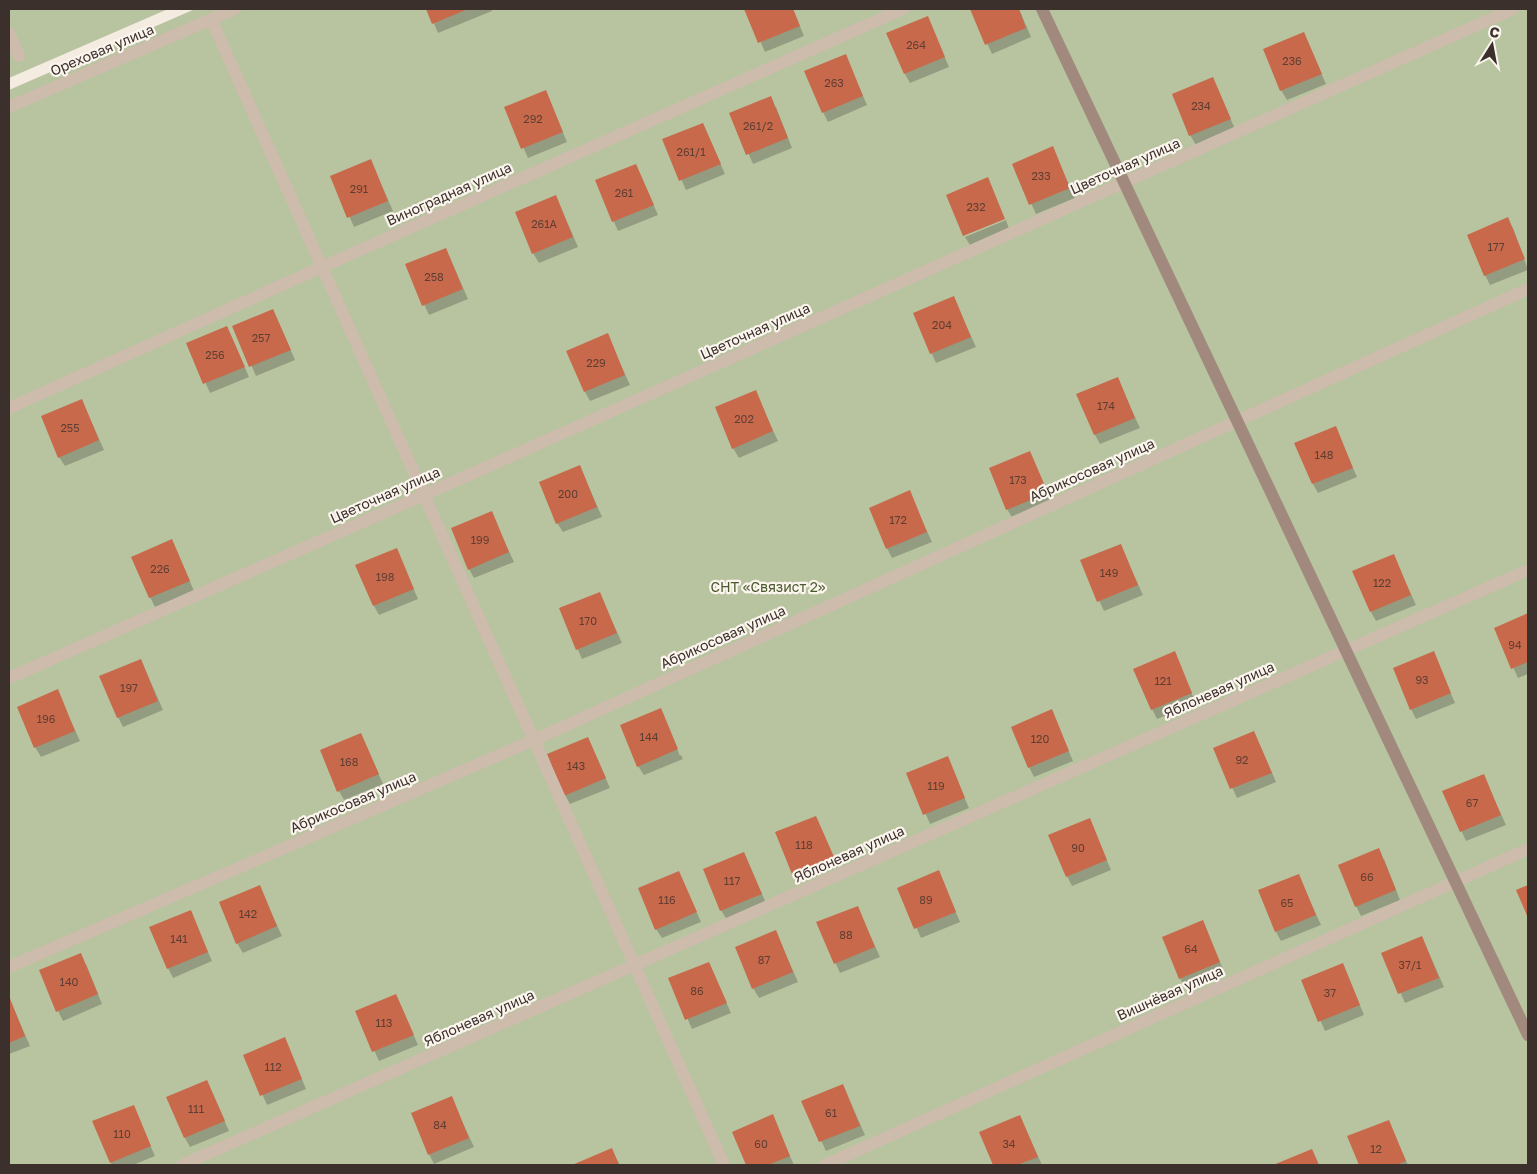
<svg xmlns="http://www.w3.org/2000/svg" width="1537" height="1174" viewBox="0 0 1537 1174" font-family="'Golos Text',sans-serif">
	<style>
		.green { fill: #b8c4a0 }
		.shadow { fill: #0003 }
		.building { fill: #c8694b }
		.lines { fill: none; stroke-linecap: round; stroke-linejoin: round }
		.street { stroke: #cdbbac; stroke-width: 12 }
		.secondary { stroke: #a18a7d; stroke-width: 12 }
		.labels { text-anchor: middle; stroke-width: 4.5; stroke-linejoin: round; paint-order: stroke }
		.number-label { font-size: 11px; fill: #5e3e33 }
		.street-label { font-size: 14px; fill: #3b302b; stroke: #fbf5ee }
		.park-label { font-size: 14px; fill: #4a5a2e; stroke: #fbf5ee }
	</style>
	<rect width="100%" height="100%" fill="#f4ebe1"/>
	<path class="green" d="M9,9H168L9,78Z
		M195,9H1528V1165H9V90Z"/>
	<path class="shadow" d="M428,9H491L492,11L438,33Z
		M746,9H793L804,36L765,52Z
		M971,9H1019L1031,37L992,54Z
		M927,17L949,67L910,83L905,74Z
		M1304,34L1326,84L1287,100L1281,90Z
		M845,56L867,105L828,122L823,112Z
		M1213,79L1235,129L1196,145L1190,135Z
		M550,102L567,142L528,158L506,108Z
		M776,107L792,148L753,164L731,114Z
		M703,124L725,174L686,190L664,140Z
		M1052,148L1075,198L1036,214L1013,164Z
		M371,161L393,211L354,227L332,177Z
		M636,165L658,215L618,231L596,181Z
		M556,197L578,247L539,263L533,253Z
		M1507,219L1513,228L1528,270L1490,285L1485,275Z
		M1006,220L1009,229L970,245L965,237Z
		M446,249L468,299L429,315L406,265Z
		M953,297L976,347L936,363L914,314Z
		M273,310L295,360L256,376L234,326Z
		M227,327L249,377L210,393L188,343Z
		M607,335L630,385L590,401L585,392Z
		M1117,378L1140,428L1100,444L1095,435Z
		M755,392L778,441L739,458L733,448Z
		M82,401L104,450L65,466L59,457Z
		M1335,427L1357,477L1318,493L1313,484Z
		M1030,453L1052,502L1013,519L1007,509Z
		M580,467L602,517L563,532L557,523Z
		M909,492L932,542L892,558L887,548Z
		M491,513L514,562L474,578L469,569Z
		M172,541L194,591L155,607L150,597Z
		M1120,545L1143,595L1104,611L1081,561Z
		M396,549L418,599L379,615L374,606Z
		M1393,555L1416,605L1376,621L1371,612Z
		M599,593L622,643L582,659L560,609Z
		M1528,615V674L1518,678L1495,628Z
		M1174,653L1196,703L1157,719L1152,709Z
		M1433,653L1455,703L1416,719L1411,709Z
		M141,660L163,710L123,727L118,717Z
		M57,691L80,741L41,757L35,747Z
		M661,710L665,718H664L680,756L681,755L683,759L644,775L638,766Z
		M1051,711L1073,761L1034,777L1029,767Z
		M1254,732L1276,782L1237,798L1215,749Z
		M361,735L383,784L344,800L339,791Z
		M588,739L610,788L570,804L565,795Z
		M947,758L969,808L930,824L908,774Z
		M1483,775L1506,825L1466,841L1444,792Z
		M816,817L838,867L799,883L777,833Z
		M1089,820L1111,870L1072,886L1067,876Z
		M744,854L766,903L727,920L721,910Z
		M1384,859L1400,900L1361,916L1356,906Z
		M679,873L701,922L662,938L656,929Z
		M1298,875L1321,925L1281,941L1276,932Z
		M943,881L960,922L921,938L899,888Z
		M259,887L282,936L243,953L237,943Z
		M857,907L880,957L840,973L818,923Z
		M190,912L212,961L173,978L168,968Z
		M1202,922L1224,971L1185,988L1180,978Z
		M776,932L798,982L759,998L753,988Z
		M1422,937L1444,987L1405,1003L1383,953Z
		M709,963L731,1013L692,1029L670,979Z
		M86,964L102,1004L63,1021L58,1011Z
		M1347,974L1364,1015L1325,1031L1303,981Z
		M396,995L418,1045L379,1061L357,1012Z
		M9,998L30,1046L9,1054Z
		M289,1048L306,1089L267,1105L245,1055Z
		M207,1081L229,1131L190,1147L185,1138Z
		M843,1085L865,1135L826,1151L803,1102Z
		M451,1098L474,1147L434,1164L429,1154Z
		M133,1106L155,1156L133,1165H112L94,1122Z
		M772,1116L794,1165H747L733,1132Z
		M1020,1117L1042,1165H994L981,1133Z
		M1388,1121L1408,1165H1360L1349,1137Z
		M612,1150L620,1165H575Z
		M1312,1150L1319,1165H1276Z"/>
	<path class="building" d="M426,9H468L432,24Z
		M744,9H793L800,26L758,43Z
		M970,9H1019L1026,28L985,45Z
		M928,16L945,57L904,74L886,33Z
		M1304,32L1322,74L1280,91L1263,49Z
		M846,54L863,96L822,113L804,71Z
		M1213,77L1231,119L1189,136L1172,94Z
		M546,90L563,132L521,149L504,107Z
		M771,96L788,138L746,155L729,113Z
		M703,123L721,164L679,181L662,139Z
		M1053,146L1070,188L1029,205L1012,164Z
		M371,159L388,201L347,218L330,176Z
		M636,164L654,205L612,222L595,180Z
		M988,177L1005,219L963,236L946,195Z
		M556,195L573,237L532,254L515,212Z
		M1508,217L1525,259L1484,276L1467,235Z
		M446,248L463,289L422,306L405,264Z
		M954,296L971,337L930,354L913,313Z
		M273,309L291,350L249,367L232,326Z
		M227,326L245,367L203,384L186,343Z
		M608,333L625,375L584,392L566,351Z
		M1118,377L1135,418L1094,435L1076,394Z
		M756,390L773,431L732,449L715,407Z
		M82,399L99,440L58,458L41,416Z
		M1336,426L1353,468L1312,484L1294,443Z
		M1030,451L1048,493L1006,510L989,468Z
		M580,465L597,507L556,524L539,482Z
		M910,490L927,532L886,549L869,508Z
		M492,511L509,552L468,570L451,528Z
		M172,539L190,581L149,598L131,557Z
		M1121,544L1138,585L1097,602L1080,560Z
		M397,548L414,589L373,606L355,565Z
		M1394,554L1411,595L1370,612L1352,571Z
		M600,592L617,633L576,650L559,608Z
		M1528,613V662L1511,669L1494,628Z
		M1175,651L1192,693L1151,710L1133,669Z
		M1434,651L1451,693L1410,710L1393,668Z
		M141,659L158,701L117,718L99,676Z
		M58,689L75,731L34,748L17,707Z
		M661,708L678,749L637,767L620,725Z
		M1052,709L1069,751L1028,768L1011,727Z
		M1254,731L1272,773L1230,789L1213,748Z
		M361,733L379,774L337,792L320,750Z
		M588,737L606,778L564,796L547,754Z
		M948,756L965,798L923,815L906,773Z
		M1484,774L1501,815L1460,832L1442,791Z
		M816,816L834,857L792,874L775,832Z
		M1090,818L1107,860L1066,877L1048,835Z
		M1379,848L1396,890L1355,907L1338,865Z
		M744,852L762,894L720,911L703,869Z
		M939,870L956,912L914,929L897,888Z
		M679,871L697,912L655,930L638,888Z
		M1299,874L1316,915L1275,932L1258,890Z
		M260,885L277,926L236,944L219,902Z
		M1528,885V918L1516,890Z
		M858,906L875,947L834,964L816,922Z
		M191,910L208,952L167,969L149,927Z
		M1203,920L1220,962L1179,979L1162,937Z
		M776,930L793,972L752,989L735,947Z
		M1422,936L1439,978L1398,994L1381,953Z
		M81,953L98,994L56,1012L39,970Z
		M709,962L727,1003L685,1020L668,978Z
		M1343,963L1360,1005L1318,1022L1301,980Z
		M396,994L414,1035L372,1052L355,1011Z
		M9,996L25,1036L9,1043Z
		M285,1037L302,1079L260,1096L243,1055Z
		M207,1080L225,1121L184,1138L166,1097Z
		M843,1084L860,1126L819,1142L801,1101Z
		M452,1096L469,1138L428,1155L411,1113Z
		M134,1105L151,1146L110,1163L92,1121Z
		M773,1114L790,1156L768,1165H746L732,1132Z
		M1020,1115L1038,1157L1017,1165H993L979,1132Z
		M1389,1120L1406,1161L1396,1165H1359L1347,1136Z
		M612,1148L619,1165H572Z
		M1312,1149L1319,1165H1273Z"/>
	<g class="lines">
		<path class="street" d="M211,19L724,1165
			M9,33L19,56
			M9,107L235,9
			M9,408L322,267L903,9
			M9,678L424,495L1513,9
			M9,967L534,740L1528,289
			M182,1165L1528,570
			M825,1165L1528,849"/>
		<path class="secondary" d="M1042,9L1528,1035"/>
	</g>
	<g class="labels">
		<g class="number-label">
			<text x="916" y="49">264</text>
			<text x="1292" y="65">236</text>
			<text x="834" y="87">263</text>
			<text x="1201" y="110">234</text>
			<text x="533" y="123">292</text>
			<text x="758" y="130">261/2</text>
			<text x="691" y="156">261/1</text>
			<text x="1041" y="180">233</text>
			<text x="359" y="193">291</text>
			<text x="624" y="197">261</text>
			<text x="976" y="211">232</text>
			<text x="544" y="228">261А</text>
			<text x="1496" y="251">177</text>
			<text x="434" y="281">258</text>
			<text x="942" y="329">204</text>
			<text x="261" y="342">257</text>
			<text x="215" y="359">256</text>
			<text x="596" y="367">229</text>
			<text x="1106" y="410">174</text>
			<text x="744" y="423">202</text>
			<text x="70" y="432">255</text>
			<text x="1324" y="459">148</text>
			<text x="1018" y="484">173</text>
			<text x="568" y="498">200</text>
			<text x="898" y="524">172</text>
			<text x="480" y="544">199</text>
			<text x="160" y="573">226</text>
			<text x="1109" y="577">149</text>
			<text x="385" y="581">198</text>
			<text x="1382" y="587">122</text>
			<text x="588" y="625">170</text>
			<text x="1515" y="649">94</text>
			<text x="1422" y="684">93</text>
			<text x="1163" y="685">121</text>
			<text x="129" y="692">197</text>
			<text x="46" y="723">196</text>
			<text x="649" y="741">144</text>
			<text x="1040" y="743">120</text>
			<text x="1242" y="764">92</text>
			<text x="349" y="766">168</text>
			<text x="576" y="770">143</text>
			<text x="936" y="790">119</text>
			<text x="1472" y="807">67</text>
			<text x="804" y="849">118</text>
			<text x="1078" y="852">90</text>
			<text x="1367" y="881">66</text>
			<text x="732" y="885">117</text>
			<text x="667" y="904">116</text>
			<text x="926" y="904">89</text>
			<text x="1287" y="907">65</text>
			<text x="248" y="918">142</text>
			<text x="846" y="939">88</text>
			<text x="179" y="943">141</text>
			<text x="1191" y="953">64</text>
			<text x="764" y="964">87</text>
			<text x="1410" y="969">37/1</text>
			<text x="69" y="986">140</text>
			<text x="697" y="995">86</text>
			<text x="1330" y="997">37</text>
			<text x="384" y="1027">113</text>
			<text x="273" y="1071">112</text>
			<text x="196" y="1113">111</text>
			<text x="831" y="1117">61</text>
			<text x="440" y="1129">84</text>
			<text x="122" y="1138">110</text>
			<text x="761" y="1148">60</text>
			<text x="1009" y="1148">34</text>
			<text x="1376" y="1153">12</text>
		</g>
		<g class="street-label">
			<text transform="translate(102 50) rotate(-23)" y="5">Ореховая улица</text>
			<text transform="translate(1125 166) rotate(-24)" y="5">Цветочная улица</text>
			<text transform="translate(449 194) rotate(-24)" y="5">Виноградная улица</text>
			<text transform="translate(755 331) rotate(-24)" y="5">Цветочная улица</text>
			<text transform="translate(1092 470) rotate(-24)" y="5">Абрикосовая улица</text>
			<text transform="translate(385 495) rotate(-24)" y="5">Цветочная улица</text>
			<text transform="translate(723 637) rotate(-24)" y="5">Абрикосовая улица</text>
			<text transform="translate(1219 690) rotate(-24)" y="5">Яблоневая улица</text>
			<text transform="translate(353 802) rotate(-23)" y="5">Абрикосовая улица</text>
			<text transform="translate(849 854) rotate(-24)" y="5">Яблоневая улица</text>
			<text transform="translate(1170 993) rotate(-24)" y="5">Вишнёвая улица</text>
			<text transform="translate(479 1018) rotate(-24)" y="5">Яблоневая улица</text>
		</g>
		<g class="park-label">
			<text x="768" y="592">СНТ «Связист 2»</text>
		</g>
	</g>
	<rect width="1537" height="1174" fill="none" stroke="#3b302b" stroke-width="20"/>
	<g transform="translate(1492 45) rotate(11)" stroke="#fbf5ee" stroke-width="4" paint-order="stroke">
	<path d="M0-4L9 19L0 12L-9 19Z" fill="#3b302b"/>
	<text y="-8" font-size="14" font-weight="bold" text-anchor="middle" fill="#3b302b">С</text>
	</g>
</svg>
